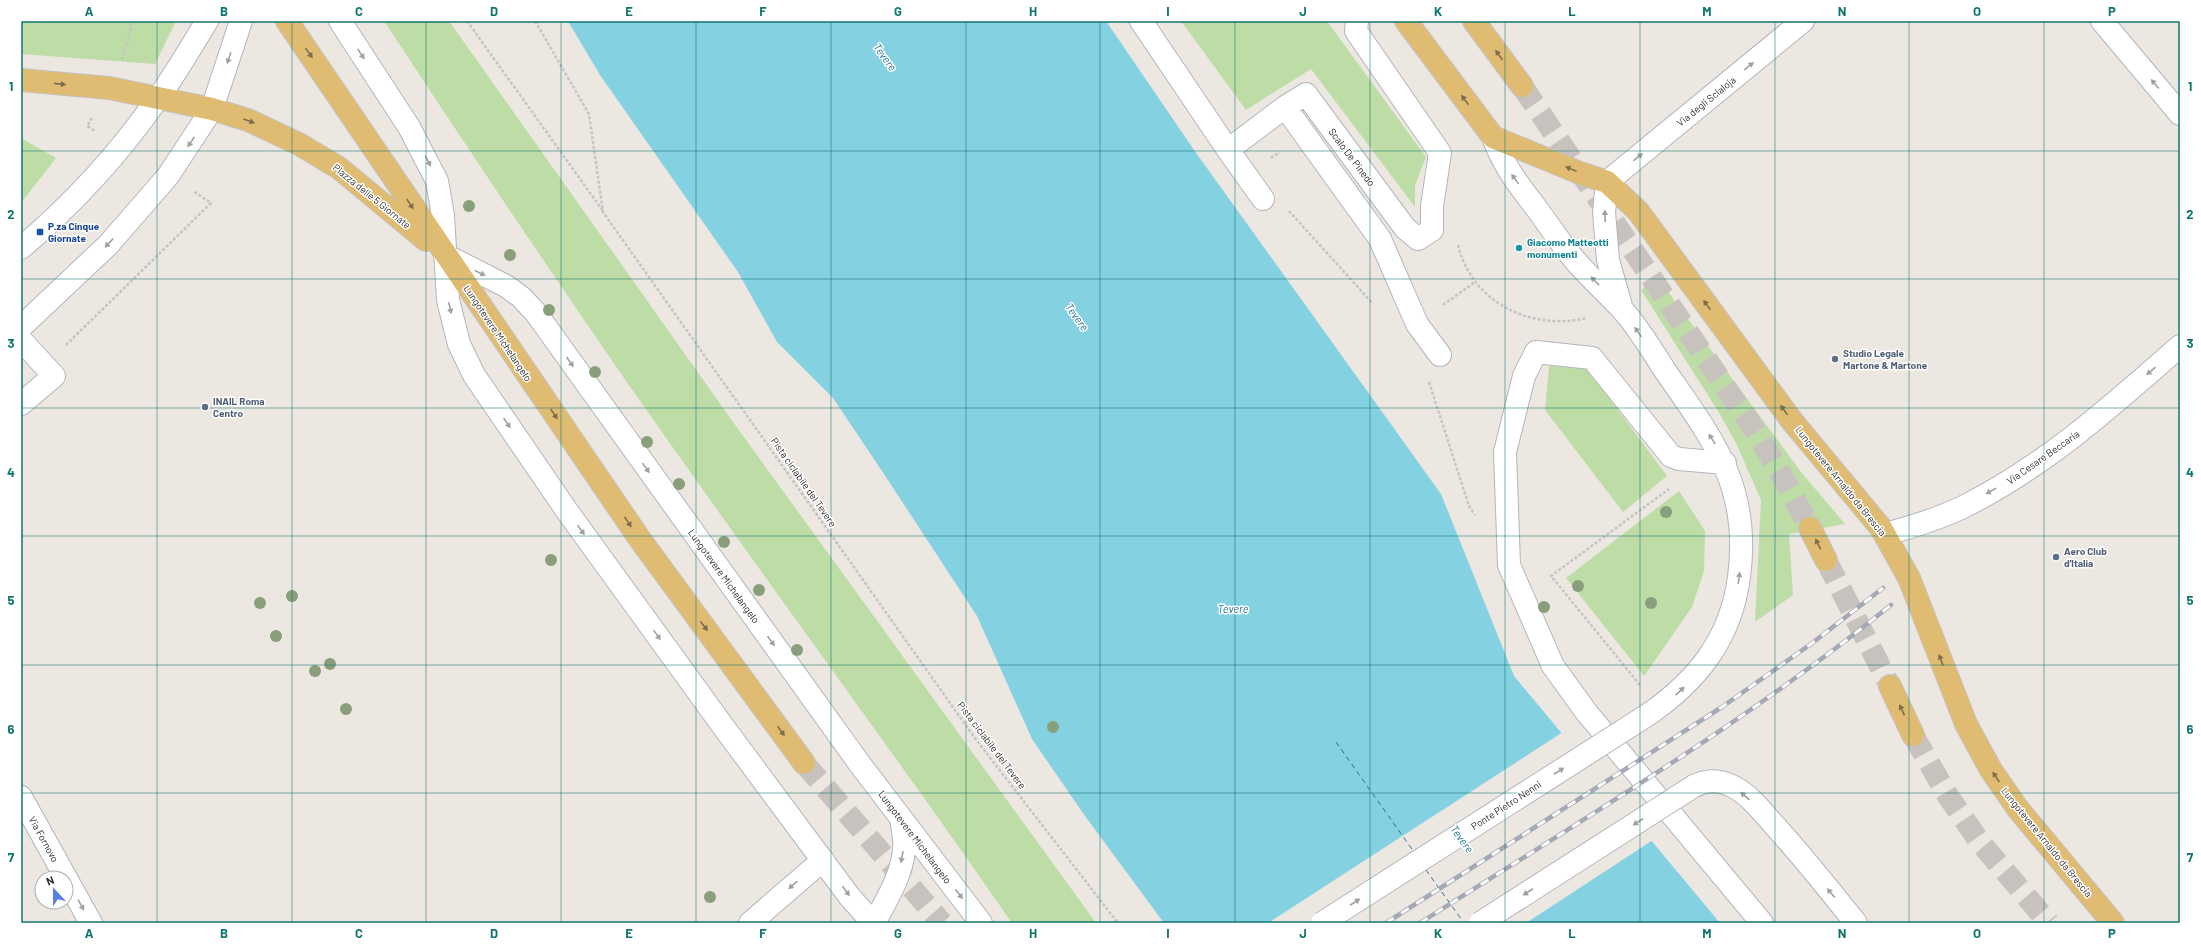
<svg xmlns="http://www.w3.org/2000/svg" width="2201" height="944" viewBox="0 0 2201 944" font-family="Barlow,sans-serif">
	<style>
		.green { fill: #bddca6 }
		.water { fill: #83d1e1 }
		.pier { fill: #ede7e2 }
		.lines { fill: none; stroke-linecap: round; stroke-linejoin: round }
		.ferry { stroke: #1f748f; stroke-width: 1; stroke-dasharray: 5 4; stroke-linecap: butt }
		.major-tunnel { stroke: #c7c2be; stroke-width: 22; stroke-dasharray: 22 11; stroke-linecap: butt }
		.minor-casing { stroke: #b2b5bb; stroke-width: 24 }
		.major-casing { stroke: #c4c4c4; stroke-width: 24 }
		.path { stroke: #c4c4c4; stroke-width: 2.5; stroke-dasharray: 3 2; stroke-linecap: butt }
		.minor { stroke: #fff; stroke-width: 22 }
		.major { stroke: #e0bc73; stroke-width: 22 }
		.rail-casing { stroke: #a5a9b5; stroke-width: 4.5 }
		.rail { stroke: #fff; stroke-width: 3; stroke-dasharray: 9; stroke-linecap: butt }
		.minor-bridge-casing { stroke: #b2b5bb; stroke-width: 24; stroke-linecap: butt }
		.minor-bridge { stroke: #fff; stroke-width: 22 }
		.tree { fill: #899e7a }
		.oneway { fill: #7e6d4c }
		.oneway2 { fill: #a0a0a0 }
		.grid { fill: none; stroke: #0f766e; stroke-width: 1; stroke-opacity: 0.55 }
		.transit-dot { fill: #1a4fb4; stroke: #fff; stroke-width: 1.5 }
		.culture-dot { fill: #0f9aa8; stroke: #fff; stroke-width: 1.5 }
		.service-dot { fill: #5c6f8a; stroke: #fff; stroke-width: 1.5 }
		.labels { text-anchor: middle; stroke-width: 3; stroke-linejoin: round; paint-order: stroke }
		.street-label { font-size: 10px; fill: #2d2d2d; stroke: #fff }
		.transit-label { font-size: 10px; font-weight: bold; fill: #164399; stroke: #fff; text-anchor: start }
		.culture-label { font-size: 10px; font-weight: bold; fill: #0d838f; stroke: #fff; text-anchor: start }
		.service-label { font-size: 10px; font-weight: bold; fill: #4e5e75; stroke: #fff; text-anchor: start }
		.water-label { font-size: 11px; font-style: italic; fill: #1f748f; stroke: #fff }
		.neatline { fill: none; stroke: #0f766e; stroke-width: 1.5 }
		.grid-label { font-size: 13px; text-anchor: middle; font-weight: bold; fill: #0f766e }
	</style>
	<rect width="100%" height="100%" fill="#ede7e2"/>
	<path class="green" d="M21,21H176L155,64L21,54Z
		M384,21H449L733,422L1096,923H1012C887,743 756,567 631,388C547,267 465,144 384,21Z
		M1181,21H1327L1426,157L1415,185V207L1311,69L1246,110Z
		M21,138L56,158L21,203Z
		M1658,278L1801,472L1845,524L1789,534L1793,595L1755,622L1761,500L1736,443L1718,411L1641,290Z
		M1549,366L1587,368L1667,476L1623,512L1545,410Z
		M1679,491L1705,531L1704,571L1692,607L1644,676L1566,578Z"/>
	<path class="water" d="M568,21H1106L1194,150L1441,494L1514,676L1720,923H1164L1085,816L1032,739L977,616L882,471L833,398L777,342L738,272L600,75Z"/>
	<path class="pier" d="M1563,732L1653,840L1526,923H1268Z"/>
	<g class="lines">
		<path class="ferry" d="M1336,742L1414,852
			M1426,870L1464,923"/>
		<path class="major-tunnel" d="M1522,86L1759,437L1786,483L1810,528
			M1826,560L1890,686
			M1913,735L1948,796L1979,841L2049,923
			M804,763L942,923"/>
		<g class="minor-casing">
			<path id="minor" d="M340,21L409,127L437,181L443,215L448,300L459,344L474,375L567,511L725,729L849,896L873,923
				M1141,21L1228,150L1285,107
				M1357,21L1356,31L1440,153L1432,206V230L1418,239L1405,228L1306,94L1285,107L1380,239L1417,324L1440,355
				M2102,21L2180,114
				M1493,137C1502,163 1517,183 1534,205C1547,222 1559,241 1573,258C1587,275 1605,291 1620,307C1638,326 1652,351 1666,372C1714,441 1751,488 1739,577C1731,638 1698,680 1649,714
				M1228,150L1263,199
				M21,248C73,204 119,154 158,98C176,73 191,47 207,21
				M445,255L506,286L521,297L536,313L859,763L981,923
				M1621,306L1608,260L1604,212L1607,182L1803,21
				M21,327L108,245L168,176L212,109L241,21
				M21,340L54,376L21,404
				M1725,463L1679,459L1671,456L1592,358L1536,352L1524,376L1505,452L1509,565L1553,666L1587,713L1762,923
				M1885,534C1912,527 1938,519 1963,507C2044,467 2113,405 2180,346
				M1694,786C1708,779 1721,780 1734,787C1751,796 1764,814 1776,827C1804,858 1830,891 1856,923
				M21,797L91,923
				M750,923L823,860
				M874,923C886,901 902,875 904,850C905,840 903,829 901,819"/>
		</g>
		<g class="major-casing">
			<path id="major" d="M287,21L639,538L804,763
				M1406,21L1493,137L1580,173L1607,182L1638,211L1792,421L1881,528L1909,578L1966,724L1991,770L2018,809L2113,923
				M1474,21L1522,86
				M21,80L109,88L212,109L248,120L299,144L339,168L426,240
				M1810,528L1826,560
				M1890,686L1913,735"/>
		</g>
		<path class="path" d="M467,21L603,211
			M535,21L589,114L603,212L974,737L1118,923
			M122,60L133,21
			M92,118L87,126L95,131
			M1271,158L1280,152
			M1289,211L1373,304
			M1458,245C1472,303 1531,331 1587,318
			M1443,305L1475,282
			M66,345L211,203L193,191
			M1429,382L1469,506L1475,515
			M1640,685L1551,576L1669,489"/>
		<use href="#minor" class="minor"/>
		<use href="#major" class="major"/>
		<g class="rail-casing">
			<path id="rail" d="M1386,923L1722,707L1811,644L1883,588
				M1420,923C1580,821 1744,724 1891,605"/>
		</g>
		<use href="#rail" class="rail"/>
		<g class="minor-bridge-casing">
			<path id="minor-bridge" d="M1322,923L1649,714
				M1480,923L1694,786"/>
		</g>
		<use href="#minor-bridge" class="minor-bridge"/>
	</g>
	<g class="tree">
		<circle cx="469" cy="206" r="6"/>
		<circle cx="510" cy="255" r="6"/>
		<circle cx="549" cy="310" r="6"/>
		<circle cx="595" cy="372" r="6"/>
		<circle cx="647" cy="442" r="6"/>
		<circle cx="679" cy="484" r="6"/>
		<circle cx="1666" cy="512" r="6"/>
		<circle cx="724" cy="542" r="6"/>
		<circle cx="551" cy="560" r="6"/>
		<circle cx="1578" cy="586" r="6"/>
		<circle cx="759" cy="590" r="6"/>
		<circle cx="292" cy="596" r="6"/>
		<circle cx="260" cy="603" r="6"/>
		<circle cx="1651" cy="603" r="6"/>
		<circle cx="1544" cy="607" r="6"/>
		<circle cx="276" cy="636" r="6"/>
		<circle cx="797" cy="650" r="6"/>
		<circle cx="330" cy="664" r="6"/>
		<circle cx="315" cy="671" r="6"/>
		<circle cx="346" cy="709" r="6"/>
		<circle cx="1053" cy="727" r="6"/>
		<circle cx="710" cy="897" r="6"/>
	</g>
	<defs><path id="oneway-solid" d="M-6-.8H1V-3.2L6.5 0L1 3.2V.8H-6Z"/></defs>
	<g class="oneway">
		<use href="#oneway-solid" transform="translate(309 53) rotate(55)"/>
		<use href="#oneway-solid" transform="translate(1499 55) rotate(-126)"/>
		<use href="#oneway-solid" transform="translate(60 84) rotate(6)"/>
		<use href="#oneway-solid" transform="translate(1465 100) rotate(-127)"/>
		<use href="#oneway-solid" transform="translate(249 121) rotate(20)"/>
		<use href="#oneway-solid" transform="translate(1571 169) rotate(-158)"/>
		<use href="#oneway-solid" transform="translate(410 204) rotate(56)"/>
		<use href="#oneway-solid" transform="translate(1707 305) rotate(-126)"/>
		<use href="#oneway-solid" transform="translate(1784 410) rotate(-126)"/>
		<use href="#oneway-solid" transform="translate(554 414) rotate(56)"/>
		<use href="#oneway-solid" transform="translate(628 522) rotate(56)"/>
		<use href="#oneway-solid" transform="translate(1818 544) rotate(-116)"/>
		<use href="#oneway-solid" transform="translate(704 626) rotate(53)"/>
		<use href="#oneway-solid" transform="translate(1941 660) rotate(-110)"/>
		<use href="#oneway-solid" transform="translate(1902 710) rotate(-115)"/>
		<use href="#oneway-solid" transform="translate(781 731) rotate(54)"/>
		<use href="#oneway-solid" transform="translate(1996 777) rotate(-123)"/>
	</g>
	<g class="oneway2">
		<use href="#oneway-solid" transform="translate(361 54) rotate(57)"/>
		<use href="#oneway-solid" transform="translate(229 58) rotate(108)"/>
		<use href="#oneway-solid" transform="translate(1749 66) rotate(-39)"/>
		<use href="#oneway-solid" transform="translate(2155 84) rotate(-130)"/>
		<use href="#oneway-solid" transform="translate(191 142) rotate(124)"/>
		<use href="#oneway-solid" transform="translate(1638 157) rotate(-39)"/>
		<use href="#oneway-solid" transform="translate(428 161) rotate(62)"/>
		<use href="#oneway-solid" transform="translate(1515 179) rotate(-126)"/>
		<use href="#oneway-solid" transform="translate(1605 216) rotate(-92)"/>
		<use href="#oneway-solid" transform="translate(109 243) rotate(133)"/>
		<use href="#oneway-solid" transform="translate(480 273) rotate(26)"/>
		<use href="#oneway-solid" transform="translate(1595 281) rotate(-134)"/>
		<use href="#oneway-solid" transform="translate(450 308) rotate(78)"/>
		<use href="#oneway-solid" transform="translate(1638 332) rotate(-125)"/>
		<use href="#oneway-solid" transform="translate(570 362) rotate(56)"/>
		<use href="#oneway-solid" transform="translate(2151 371) rotate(139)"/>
		<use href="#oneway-solid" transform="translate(507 423) rotate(56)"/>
		<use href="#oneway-solid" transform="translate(1712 439) rotate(-122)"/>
		<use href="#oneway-solid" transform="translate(646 468) rotate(54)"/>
		<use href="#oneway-solid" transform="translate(1991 491) rotate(151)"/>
		<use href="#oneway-solid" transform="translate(581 530) rotate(54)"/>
		<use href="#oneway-solid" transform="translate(1739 578) rotate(-82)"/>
		<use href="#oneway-solid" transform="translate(657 635) rotate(54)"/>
		<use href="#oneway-solid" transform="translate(771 641) rotate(54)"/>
		<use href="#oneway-solid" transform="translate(1680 691) rotate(-43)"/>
		<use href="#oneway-solid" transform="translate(1559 771) rotate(-33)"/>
		<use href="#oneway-solid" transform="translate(1745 796) rotate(-139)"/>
		<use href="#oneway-solid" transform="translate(1638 822) rotate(147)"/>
		<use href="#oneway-solid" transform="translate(902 857) rotate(101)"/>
		<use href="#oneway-solid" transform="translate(793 885) rotate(139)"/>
		<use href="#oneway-solid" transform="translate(846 891) rotate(53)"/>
		<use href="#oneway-solid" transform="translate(1528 892) rotate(147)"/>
		<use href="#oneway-solid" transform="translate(1831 893) rotate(-130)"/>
		<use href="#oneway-solid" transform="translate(959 894) rotate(53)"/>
		<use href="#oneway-solid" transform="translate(1355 902) rotate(-33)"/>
		<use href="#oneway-solid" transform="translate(81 905) rotate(61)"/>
	</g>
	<path class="grid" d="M157,21V923M292,21V923M426,21V923M561,21V923M696,21V923M831,21V923M966,21V923M1100,21V923M1235,21V923M1370,21V923M1505,21V923M1640,21V923M1775,21V923M1909,21V923M2044,21V923M21,151H2180M21,279H2180M21,408H2180M21,536H2180M21,665H2180M21,793H2180"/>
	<rect class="transit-dot" x="36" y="228" width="8" height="8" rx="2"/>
	<circle class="culture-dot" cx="1519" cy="248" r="4"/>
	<g class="service-dot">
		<circle cx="1835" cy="359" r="4"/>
		<circle cx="205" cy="407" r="4"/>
		<circle cx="2056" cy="557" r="4"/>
	</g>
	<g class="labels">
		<g class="street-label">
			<text transform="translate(1706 101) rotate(-39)" y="4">Via degli Scialoja</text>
			<text transform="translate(1352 157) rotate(53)" y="4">Scalo De Pinedo</text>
			<text transform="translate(372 196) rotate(39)" y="4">Piazza delle 5 Giornate</text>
			<text transform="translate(498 333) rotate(56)" y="4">Lungotevere Michelangelo</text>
			<text transform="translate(2043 457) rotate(-35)" y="4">Via Cesare Beccaria</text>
			<text transform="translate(1841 481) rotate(51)" y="4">Lungotevere Arnaldo da Brescia</text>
			<text transform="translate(804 482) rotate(55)" y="4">Pista ciclabile del Tevere</text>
			<text transform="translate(724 576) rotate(54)" y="4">Lungotevere Michelangelo</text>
			<text transform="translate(992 745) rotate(53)" y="4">Pista ciclabile del Tevere</text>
			<text transform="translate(1506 805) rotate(-33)" y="4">Ponte Pietro Nenni</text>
			<text transform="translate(915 837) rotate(53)" y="4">Lungotevere Michelangelo</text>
			<text transform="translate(44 839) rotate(61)" y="4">Via Fornovo</text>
			<text transform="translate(2047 842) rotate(51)" y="4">Lungotevere Arnaldo da Brescia</text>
		</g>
		<g class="transit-label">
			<text x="48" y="230">P.za Cinque<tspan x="48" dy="12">Giornate</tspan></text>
		</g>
		<g class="culture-label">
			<text x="1527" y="246">Giacomo Matteotti<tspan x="1527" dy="12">monumenti</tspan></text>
		</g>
		<g class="service-label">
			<text x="1843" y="357">Studio Legale<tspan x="1843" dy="12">Martone &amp; Martone</tspan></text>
			<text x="213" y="405">INAIL Roma<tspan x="213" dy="12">Centro</tspan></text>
			<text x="2064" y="555">Aero Club<tspan x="2064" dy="12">d'Italia</tspan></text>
		</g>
		<g class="water-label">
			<text transform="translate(885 57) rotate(54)" y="4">Tevere</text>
			<text transform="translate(1077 317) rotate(54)" y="4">Tevere</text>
			<text x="1233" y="613">Tevere</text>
			<text transform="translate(1462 839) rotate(54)" y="4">Tevere</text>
		</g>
	</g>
	<rect width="2201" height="944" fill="none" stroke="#ffffff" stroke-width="44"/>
	<g transform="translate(54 890) rotate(338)"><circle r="19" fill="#ffffff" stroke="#ababab"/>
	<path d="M0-3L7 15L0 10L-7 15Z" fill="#577fe4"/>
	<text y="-6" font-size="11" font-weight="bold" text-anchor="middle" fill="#2d2d2d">N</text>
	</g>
	<rect x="22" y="22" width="2157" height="900" class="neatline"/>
	<g class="grid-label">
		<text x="89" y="16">A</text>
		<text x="224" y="16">B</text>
		<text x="359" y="16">C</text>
		<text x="494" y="16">D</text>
		<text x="629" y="16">E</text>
		<text x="763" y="16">F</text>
		<text x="898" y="16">G</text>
		<text x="1033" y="16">H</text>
		<text x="1168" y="16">I</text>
		<text x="1303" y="16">J</text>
		<text x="1438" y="16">K</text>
		<text x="1572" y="16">L</text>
		<text x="1707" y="16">M</text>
		<text x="1842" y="16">N</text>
		<text x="1977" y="16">O</text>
		<text x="2112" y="16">P</text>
		<text x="11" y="91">1</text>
		<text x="2190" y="91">1</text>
		<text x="11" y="219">2</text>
		<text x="2190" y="219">2</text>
		<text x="11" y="348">3</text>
		<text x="2190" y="348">3</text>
		<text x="11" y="477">4</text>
		<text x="2190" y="477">4</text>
		<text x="11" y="605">5</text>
		<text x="2190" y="605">5</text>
		<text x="11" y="734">6</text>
		<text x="2190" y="734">6</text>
		<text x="11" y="862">7</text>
		<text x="2190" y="862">7</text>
		<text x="89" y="938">A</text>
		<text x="224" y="938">B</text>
		<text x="359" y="938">C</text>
		<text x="494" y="938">D</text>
		<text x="629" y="938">E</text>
		<text x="763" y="938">F</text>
		<text x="898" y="938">G</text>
		<text x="1033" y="938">H</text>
		<text x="1168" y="938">I</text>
		<text x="1303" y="938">J</text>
		<text x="1438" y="938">K</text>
		<text x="1572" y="938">L</text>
		<text x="1707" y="938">M</text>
		<text x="1842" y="938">N</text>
		<text x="1977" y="938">O</text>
		<text x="2112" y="938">P</text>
	</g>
</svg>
